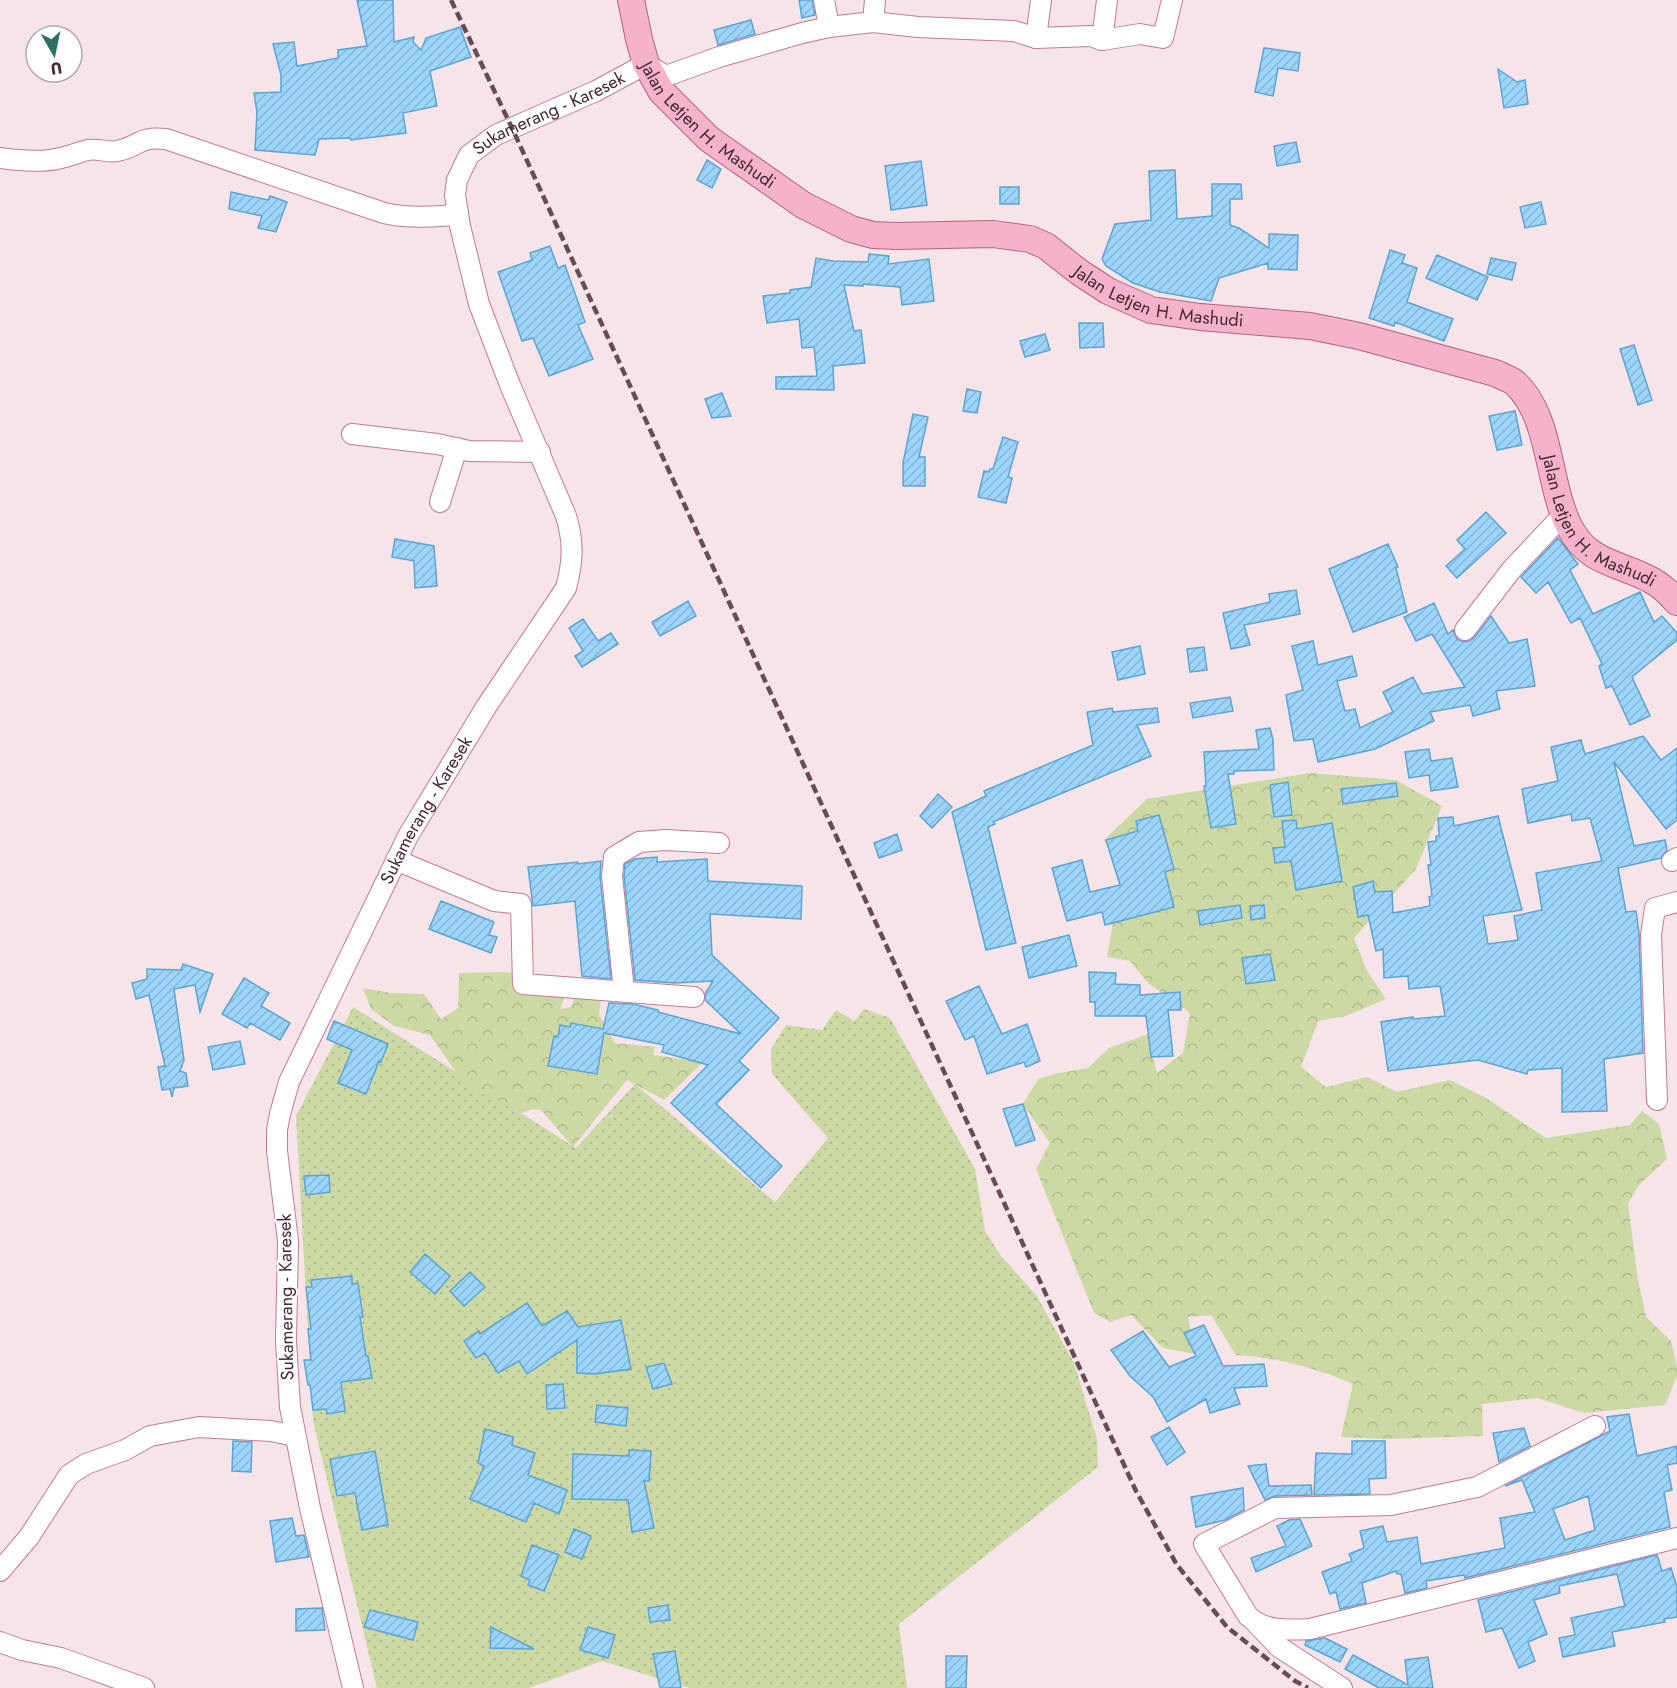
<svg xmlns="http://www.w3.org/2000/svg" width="1677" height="1688" viewBox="0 0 1677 1688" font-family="Jost,sans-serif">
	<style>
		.grass { fill: url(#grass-dots) }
		.forest { fill: url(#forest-crowns) }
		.building { fill: url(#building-hatch); stroke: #5da4d2; stroke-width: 1.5; fill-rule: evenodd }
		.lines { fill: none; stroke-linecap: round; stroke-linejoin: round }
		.minor-casing { stroke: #c57a93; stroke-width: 22 }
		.major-casing { stroke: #b3617e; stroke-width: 28 }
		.minor { stroke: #fff; stroke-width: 20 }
		.major { stroke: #f4b3ca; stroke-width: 26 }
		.rail { stroke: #684b54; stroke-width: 4.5; stroke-dasharray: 9 4.5; stroke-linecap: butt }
		.labels { text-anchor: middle; stroke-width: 4.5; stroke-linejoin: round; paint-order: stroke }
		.street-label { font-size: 18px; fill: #472832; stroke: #fff }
	</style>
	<defs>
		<pattern id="grass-dots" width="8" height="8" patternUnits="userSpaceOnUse" patternTransform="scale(1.5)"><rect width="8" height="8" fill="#ccd9a4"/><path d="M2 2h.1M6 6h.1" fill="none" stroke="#b1ba8e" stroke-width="1.8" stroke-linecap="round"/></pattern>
		<pattern id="forest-crowns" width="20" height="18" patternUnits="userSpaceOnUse" patternTransform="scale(1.5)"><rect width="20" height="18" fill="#ccd9a4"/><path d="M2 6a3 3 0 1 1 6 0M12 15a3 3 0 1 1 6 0" fill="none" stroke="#b1ba8e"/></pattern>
		<pattern id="building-hatch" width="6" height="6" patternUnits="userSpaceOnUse" patternTransform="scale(1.5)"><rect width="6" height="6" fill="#9cd5fb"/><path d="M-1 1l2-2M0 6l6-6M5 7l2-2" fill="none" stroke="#88b7d8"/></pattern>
	</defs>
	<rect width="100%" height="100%" fill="#f6e4e9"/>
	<path class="grass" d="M353,1007L576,1148L635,1084L775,1202L828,1138L772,1074L771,1049L786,1025L822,1030L836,1010L854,1021L864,1009L890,1018L975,1169L985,1231L1001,1256L1036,1295L1074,1363L1097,1439L1098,1467L899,1624L907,1688H689L602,1661L529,1688H377L313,1421L296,1116Z"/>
	<path class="forest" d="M1310,773L1396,780L1442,806L1416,869L1354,938L1367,971L1386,999L1346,1016L1318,1021L1301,1067L1326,1087L1367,1077L1397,1092L1450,1080L1486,1098L1546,1138L1630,1125L1642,1111L1659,1124L1667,1159L1639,1185L1628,1203L1638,1280L1646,1317L1671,1341L1677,1366V1376L1665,1405L1584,1413L1537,1398L1482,1404L1483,1436L1384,1439L1341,1437L1353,1384C1316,1368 1276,1357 1236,1355L1211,1315L1188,1317L1195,1354L1163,1348L1131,1315L1110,1322L1094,1313L1036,1169L1050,1143L1023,1104L1038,1079L1059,1073L1088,1068L1109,1048L1148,1034L1157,1073L1183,1053L1190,1013L1148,983L1130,961L1107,957L1122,872L1104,840L1147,799Z
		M501,972L537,975L564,998L560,1009L571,1007L577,992L601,997L599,1015L615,1043L655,1047L653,1055L695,1061L726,1040L664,1100L627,1080L573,1147L541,1110L533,1109L522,1113L465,1085L430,1035L394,1026L371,1009L363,988L391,993L424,994L441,1019L458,1008L459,973Z"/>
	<path class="building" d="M357,0H393L394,42L414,37L413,42L421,50L426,38L460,27L471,57L430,71L437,106L403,113L406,133L351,140L350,138L319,139L315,155L255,150L257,112L254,93L281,92V75L273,44L294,42L297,66L338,58V50L367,46Z
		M799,0H812L815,15L802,18Z
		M751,20L755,34L718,45L714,30Z
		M1264,48L1300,53L1298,71L1278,68L1273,96L1255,92Z
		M1498,69L1517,82L1525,80L1528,104L1504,108Z
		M1296,142L1300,162L1277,166L1274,146Z
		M707,160L721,169L712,188L697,180Z
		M921,161L927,205L891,210L885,166Z
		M1175,170L1177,219L1212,216V184H1241L1242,199H1230V225L1239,228L1269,248V234L1298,235L1297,270L1268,269V263L1219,278L1211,301L1160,292L1133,283L1106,266L1102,259L1115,224L1151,220L1149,171Z
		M1000,187H1019V204H1000Z
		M231,192L268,200L270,196L287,202L276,232L258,228L262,216L229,209Z
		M1541,202L1546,224L1525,228L1520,207Z
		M550,246L558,268L565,265L585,322L578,325L593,359L549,376L533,338L522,341L498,272L532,260L530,253Z
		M1390,250L1405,255L1402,263L1417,268L1407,302L1453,319L1444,341L1395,322L1394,326L1369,318Z
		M869,254L889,256L888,264L929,259L934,301L902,305L900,287L863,284V286L844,285L854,331L861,330L865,363L833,366L834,390L776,389V377L817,376L814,347L802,348L799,319L767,323L763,296L790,293V290L811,287L816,258L833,261L868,262Z
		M1437,255L1488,277L1477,300L1426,278Z
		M1491,258L1516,263L1512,280L1487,274Z
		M1079,323H1103L1104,347L1080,348Z
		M1045,334L1050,350L1025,357L1020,341Z
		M1634,345L1652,400L1638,405L1620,349Z
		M967,389L981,392L977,413L963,411Z
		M722,393L731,416L712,418L705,399Z
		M1515,411L1522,445L1497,450L1489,416Z
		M913,414L928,417L919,457H925V486H903V463Z
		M1003,437L1018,442L1008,477L1012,478L1006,503L978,497L984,471L989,472L990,469H993Z
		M1486,512L1506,533L1457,578L1446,566L1465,549L1457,540Z
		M1558,538L1578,564L1570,570L1593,614L1640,592L1654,622L1662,616L1677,633V640L1632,677L1650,716L1630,725L1612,686L1606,688L1599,666L1602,664L1580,618L1571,623L1548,582L1536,593L1521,577Z
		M395,539L434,546L437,586L415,588L414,561L392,557Z
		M1388,544L1398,567L1396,568L1407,612L1353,632L1329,569Z
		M1296,590L1300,614L1244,625L1250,645L1231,649L1223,613L1270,602L1269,594Z
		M688,601L696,616L660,636L652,622Z
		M1434,603L1448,634L1453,630L1457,639L1463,642L1469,641L1474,638L1491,616L1509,643L1527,639L1535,686L1496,691L1500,709L1473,716L1470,705L1430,712L1434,721L1375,749L1318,762L1313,739L1294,741L1286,695L1303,690L1292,646L1313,641L1318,665L1352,656L1357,676L1337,681L1345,711L1355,709L1360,728L1393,712L1383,692L1413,677L1422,694L1465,687L1432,634L1416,641L1404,617Z
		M583,619L598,641L611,633L618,644L582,667L575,656L583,651L569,628Z
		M1140,646L1145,674L1118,680L1112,652Z
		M1204,647L1207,670L1190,672L1187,649Z
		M1230,697L1233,711L1193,718L1190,703Z
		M1112,708L1113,712L1157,708L1159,722L1137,725L1151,756L993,822L995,824L988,827L1016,943L986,950L952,812L986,796L984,791L1093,745L1087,712Z
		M1270,728L1273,740L1274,770L1234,771V774H1228L1236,824L1211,828L1204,786H1206L1204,752L1259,749L1256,730Z
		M1643,736L1661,760L1677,748V820L1666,829L1614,762L1634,846L1665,840L1667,850L1661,858L1618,868L1626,912L1636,911L1639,933L1643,1053L1604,1059L1607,1111L1562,1112V1068L1528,1070L1527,1074L1478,1060L1388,1071L1381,1022L1413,1017V1019L1445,1016L1440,986L1409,989L1408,976L1384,978L1383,949L1376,951L1368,915L1358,917L1353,887L1373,881L1375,892L1392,891L1393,913L1430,906L1429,897L1432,896L1428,865H1431L1428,842L1436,841V836H1439L1438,818L1453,817L1454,826L1498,816L1522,910L1483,916L1488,944L1518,940L1514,916L1542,910L1536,873L1602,861L1590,818L1572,821L1571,814L1528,823L1522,789L1558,781L1551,747L1581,740L1585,754Z
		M1429,749L1431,761L1452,758L1458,787L1431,791L1429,775L1409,778L1405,752Z
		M1288,782L1292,815L1274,817L1270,785Z
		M1396,783L1398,796L1343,804L1341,789Z
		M938,794L952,807L932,828L920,816Z
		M1159,815L1174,869L1165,872L1174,907L1105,925L1102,912L1067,921L1052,868L1082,860L1090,892L1120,885L1106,840L1138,831L1136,821Z
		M1296,820L1297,829L1332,823L1342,881L1296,890L1291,861L1275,863L1273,848L1285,847L1282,821Z
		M897,834L902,850L879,858L874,843Z
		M657,857V862L707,859L708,881L802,886L801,919L710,914L712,955L779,1018L739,1061L749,1070L716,1104L782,1166L761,1188L671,1103L708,1065L662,1052L664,1045L604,1033L597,1074L548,1066L554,1036L558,1037L560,1025L570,1027L571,1023L603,1029L609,1003L633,1004L658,1010V1012L741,1034L705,1000V994L713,981L674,983L635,980L624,876L625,864L635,859Z
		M601,861L600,877L611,979L582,976L575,901L533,906L528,867L578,862V864Z
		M441,901L494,922L489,935L497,937L491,953L429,929Z
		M1240,905L1242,918L1200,925L1198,911Z
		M1264,905L1265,918L1251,920L1250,906Z
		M1069,935L1077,966L1029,978L1022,947Z
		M1270,954L1275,980L1246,984L1242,958Z
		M183,964L213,974L200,1012L195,985L174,989L184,1060L180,1071L186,1073L188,1086L174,1088L172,1097L170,1089L162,1090L158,1067L165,1066L149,995L136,999L132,983L147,979V969L181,970Z
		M1089,972L1116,973L1115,984L1140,985V995L1180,992L1181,1010H1168L1173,1056L1151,1057L1146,1016H1095V1002H1090Z
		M244,978L269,993L261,1006L290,1023L280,1040L250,1023L247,1028L222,1014Z
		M979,986L1002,1034L1027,1024L1040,1061L1026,1067L1024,1062L987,1074L974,1036L965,1040L946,1001Z
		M334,1021L388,1044L381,1062L379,1061L366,1094L338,1083L352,1050L327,1039Z
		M240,1041L245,1064L213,1070L208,1047Z
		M1023,1104L1035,1140L1016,1146L1003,1109Z
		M329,1175L330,1192L306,1195L304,1176Z
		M425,1254L450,1276L435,1294L410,1272Z
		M470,1272L485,1287L464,1306L450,1291Z
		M352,1276V1284L358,1283L363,1317H360L366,1356H368L372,1378L341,1382L345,1411L327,1414L326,1409L313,1410L310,1385H308L304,1360H311L308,1329H311L306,1287H312L311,1280Z
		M527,1303L542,1326L567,1311L578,1327L621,1320L631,1369L595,1374L577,1373V1340L527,1374L519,1361L498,1373L485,1353L476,1358L464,1341L479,1331L480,1334Z
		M1204,1325L1223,1366L1264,1364L1267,1386L1234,1388L1240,1404L1210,1413L1206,1399L1167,1422L1153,1397L1130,1376L1111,1350L1143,1331L1169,1367L1196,1356L1184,1333Z
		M664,1363L672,1384L653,1389L646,1367Z
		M563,1384L565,1408L547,1409L546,1385Z
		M597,1405L628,1408L626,1426L595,1422Z
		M1629,1414L1637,1456L1677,1446V1463L1667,1465L1672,1490L1664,1492L1670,1527L1465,1578L1464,1575L1426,1581L1427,1588L1405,1593L1401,1574H1397L1396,1571L1362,1583L1366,1603L1340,1609L1336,1592L1330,1594L1322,1572L1352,1561L1349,1554L1364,1548L1360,1531L1383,1526L1387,1542L1417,1537L1421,1564L1505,1548L1500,1518L1535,1512L1522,1480L1505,1486L1610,1431L1607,1417ZM1588,1496L1595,1530L1565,1540L1553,1509Z
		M1169,1427L1185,1452L1167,1465L1151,1437Z
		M1524,1428L1530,1446L1499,1462L1493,1433Z
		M485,1429L513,1437L512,1445L535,1453L528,1475L567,1490L559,1514L534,1503L526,1522L470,1499L484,1466L478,1463Z
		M233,1441L252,1442L251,1472L232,1471Z
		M1352,1441H1385L1386,1478L1369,1479L1370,1494L1314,1495L1316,1453L1352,1454Z
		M629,1450L651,1451L649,1481H644L654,1528L632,1532L628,1500L572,1499L573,1454L629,1456Z
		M375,1451L388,1525L362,1530L355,1493L337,1496L330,1459Z
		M1266,1464L1269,1486L1311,1485L1312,1495L1275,1496L1265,1500L1248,1466Z
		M1243,1488L1244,1510L1225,1520L1196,1527L1191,1497Z
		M292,1518L296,1536L304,1535L309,1557L276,1562L270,1521Z
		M1300,1519L1312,1546L1256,1572L1251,1558L1286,1546L1277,1526L1289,1520Z
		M574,1529L591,1536L582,1559L565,1552Z
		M532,1545L559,1555L544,1591L528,1585L530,1580L521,1576Z
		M1657,1555L1662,1571L1671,1568L1677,1587V1617L1664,1619L1665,1622L1612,1632L1615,1646L1563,1657L1559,1638L1575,1635L1571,1618L1625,1606L1617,1574L1559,1586L1560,1593L1534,1600L1547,1634L1528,1642L1535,1661L1519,1668L1502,1628L1486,1632L1478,1600Z
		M668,1605L670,1620L650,1622L648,1608Z
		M322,1608L325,1630L296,1631V1609Z
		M370,1610L418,1622L413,1640L364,1627Z
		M491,1627L534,1649L490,1648Z
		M588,1627L615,1635L608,1658L580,1650Z
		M1325,1638L1347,1649L1340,1662L1305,1645L1306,1641Z
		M675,1651L681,1688H660L653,1654Z
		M1353,1655L1408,1685L1405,1660L1428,1657L1433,1688H1379L1345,1669Z
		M946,1656H967L966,1688H946Z"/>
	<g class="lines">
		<g class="minor-casing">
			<g id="minor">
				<path d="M824,0L829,27"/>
				<path d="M873,22L875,0"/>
				<path d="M1036,38L1041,0"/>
				<path d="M1102,40L1107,0"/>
				<path d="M0,158C20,161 41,163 61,158C70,156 79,152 88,150C98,148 107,153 117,151C139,147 138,136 166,139L384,213C408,219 433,216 458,215"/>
				<path d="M352,434L437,444L469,451L540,452"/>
				<path d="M440,502L457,448"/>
				<path d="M1465,630L1512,569L1564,514"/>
				<path d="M396,860L494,901L521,904L523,984L694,997"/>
				<path d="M1672,861L1677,858"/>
				<path d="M624,991L612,876L614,857L639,842L665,840L719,843"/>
				<path d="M1657,1100L1651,935L1655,908L1677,902"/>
				<path d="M1595,1426L1477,1487L1391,1505L1275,1508L1204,1544L1248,1616C1265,1632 1289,1630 1310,1629L1677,1538"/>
				<path d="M0,1571L29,1537L69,1475L86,1464L125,1450L150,1436L199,1427L271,1431L295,1436"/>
				<path d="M1256,1623L1279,1647L1342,1688"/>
				<path d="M0,1642L22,1650L61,1658L144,1688"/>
				<path id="s1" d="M353,1688L310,1508L290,1407L286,1341L288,1241L277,1151V1130L280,1114L289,1082L408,836L486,707L566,588C573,562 574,542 566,516L510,385L479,304L460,226L455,195L457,180L469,155L496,135L596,91L646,64L666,76L719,57L802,33L829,27L873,22L918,27L1014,31L1036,38L1091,36L1102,40L1140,34L1163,38L1172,0"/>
			</g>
		</g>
		<g class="major-casing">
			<g id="major">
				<path id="s2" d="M631,0L639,39L646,64L661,91L709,139L803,205L851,229L873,235L896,236L993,234L1030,239L1046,246L1079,272L1108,291L1151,310L1200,317L1310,326L1359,336L1495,373C1501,376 1510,379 1515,383C1552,417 1547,485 1570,528C1588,563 1619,563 1649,579C1660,584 1669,593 1677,602"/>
			</g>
		</g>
		<use href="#minor" class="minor"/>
		<use href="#major" class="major"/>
		<path class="rail" d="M451,0L512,128L1136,1491L1177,1565L1227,1627L1295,1681L1308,1688"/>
	</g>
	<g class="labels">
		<g class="street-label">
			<text dy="6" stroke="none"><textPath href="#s1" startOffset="1730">Sukamerang - Karesek</textPath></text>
			<text dy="6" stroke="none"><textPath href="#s2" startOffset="154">Jalan Letjen H. Mashudi</textPath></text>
			<text dy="6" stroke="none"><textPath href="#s2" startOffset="658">Jalan Letjen H. Mashudi</textPath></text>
			<text dy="6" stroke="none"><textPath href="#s2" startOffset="1198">Jalan Letjen H. Mashudi</textPath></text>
			<text dy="6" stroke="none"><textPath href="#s1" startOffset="920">Sukamerang - Karesek</textPath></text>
			<text transform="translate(286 1297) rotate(-91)" y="6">Sukamerang - Karesek</text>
		</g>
	</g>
	<g transform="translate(54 54) rotate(171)"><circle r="28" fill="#ffffff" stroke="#b5a9ad" stroke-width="1.5"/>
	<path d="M0-4.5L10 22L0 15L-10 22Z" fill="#2b7063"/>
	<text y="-9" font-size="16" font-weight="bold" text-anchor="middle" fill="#472832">U</text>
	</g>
</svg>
